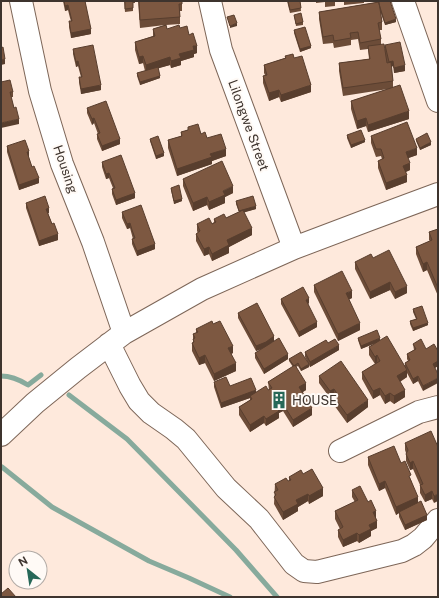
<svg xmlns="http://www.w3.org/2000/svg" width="439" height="598" viewBox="0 0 439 598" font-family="'Public Sans',sans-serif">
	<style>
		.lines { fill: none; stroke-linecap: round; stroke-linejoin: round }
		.stream { stroke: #87aa9c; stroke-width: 5 }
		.minor-casing { stroke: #7d6658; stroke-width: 24 }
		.minor { stroke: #fff; stroke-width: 22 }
		.wall { fill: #6c4c38 }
		.shaded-wall { fill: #583e2e }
		.building { fill: #7d5841; stroke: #583e2e }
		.labels { text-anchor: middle; stroke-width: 4; stroke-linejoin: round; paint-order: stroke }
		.street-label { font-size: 13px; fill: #3e342e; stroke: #fffaf6 }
		.poi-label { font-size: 13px; fill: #3e342e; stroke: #fffaf6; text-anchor: start }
	</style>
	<rect width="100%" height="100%" fill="#fee9dc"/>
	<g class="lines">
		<path class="stream" d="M1,376C11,376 20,380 28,385L41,375
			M69,395L127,439L236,550L277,597
			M2,467L52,507L149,561L189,578L230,597"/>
		<g class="minor-casing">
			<path id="minor" d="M21,1L40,91L62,164L93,242L124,333
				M210,1L221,50L294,248
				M403,1L438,101
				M109,344L130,386L139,401L151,413L174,429L186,439L226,488L259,519L294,564L304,571L317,572L402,551L414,545L423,538L438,520
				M1,435L35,403L78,368L124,333L202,289L294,248L368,220L438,194
				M340,451L419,412L438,407"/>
		</g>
		<use href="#minor" class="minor"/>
	</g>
	<path class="wall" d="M63,1H85L91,34L71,38L69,27V21H71L70,18L68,10L65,11Z
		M124,1H135V3H133V11L125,12Z
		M138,1H182V11H180V24L166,25L167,29L180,28L189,35L197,53L194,54V57L181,61V65L171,68L170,65L158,68L160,78L140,85L137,76V73L145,71L143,63L139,64L135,50V42L153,36V29L165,25L140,28Z
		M287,1H300L301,11L290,13Z
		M316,1H335V6L325,7V2L316,3Z
		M344,1H364V3L344,5Z
		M378,2L396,22L385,25L380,11L382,22V30H379L381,39V45L385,50V45L405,71L394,73L393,66L391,67L393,81V87L409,119L368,132L366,126L357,129L351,109V101L388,89L343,96L339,71V63L369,59L368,49L360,50L358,39L351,40V45L334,48L333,43L323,44L319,19V12Z
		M294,15L303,22V25L296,26Z
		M294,30L311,48L300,52L294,33Z
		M73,49L101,90L81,94L79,82V77H81L78,66L76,67L73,54Z
		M285,56L294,58L311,92L281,102L279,97L269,101L263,83V76L265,75L264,73V65L285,58Z
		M1,82L13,92V97H11L14,108L19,124Z
		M87,108L120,144L102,151L97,139V134H98L94,123L92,125L87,113Z
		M188,127L201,134L207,138L226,156L212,161V164L177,176L168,148V140L181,136V132L188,130Z
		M347,135L365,142L351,148L347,138Z
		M371,136L417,155L408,158L410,170L406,172L407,182L386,190L378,168V161L382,159L381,156L376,157L371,143Z
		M150,139L164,156L156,159L150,141Z
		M416,139L431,145L420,150L416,141Z
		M7,146L29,157H28L32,167L39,183L19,190L7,152Z
		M102,162L135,198L116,205L112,194V189L113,188L109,178L106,179L102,167Z
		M183,179L233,193L225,197V203L209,210L207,205L193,211L183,186Z
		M171,188L182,201L174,204L171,190Z
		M236,201L256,209L244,212L252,235L229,247V253L212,261L209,254L204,256L196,241V234L198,233L197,231V224H212L214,222V219L226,218L239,212L236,204Z
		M26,203L49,213H48L58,240L39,246L26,208Z
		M122,212L155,249L137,256L132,244V239H133L130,228L127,229L122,218Z
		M438,229V296L427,270L423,272L416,254V247L430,241L429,240V232Z
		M373,258L407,293L395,299L390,290L370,299L355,269V262Z
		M314,285L352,298L349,299L360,330L338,341L314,292Z
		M281,299L309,303L308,304L317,327L299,337L281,304Z
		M413,309L428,325L413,331L410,324V321L416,319L413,312Z
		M238,313L274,341L269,344L288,359L264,374L255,358V353L264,348L256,351L238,318Z
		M213,324L233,353L231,354L236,371L214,381L205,363L199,365L192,351V343H193V334L196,333V329Z
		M358,338L380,340L405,366V363L408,361L407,359V354L414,350L413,344L426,349L438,351V366L435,368L423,391L418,381L413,384L407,373V377L400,382L405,397L394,404L390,401L385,404L380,395L373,399L362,379V372L375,364L369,355V347L376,343L361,349L358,340Z
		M339,350L310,367L305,357V352Z
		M289,359L309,367L301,371L298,366L296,367L306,390L303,392L312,415L293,427L283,411L279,413V418L266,426L264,423L250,432L239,415V407L250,400V398L221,408L214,387V382L256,392L268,390H269L268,382L293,367L289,361Z
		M319,376L368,407L347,423L334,405V397L330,398L319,383Z
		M405,443L438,447L434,503L432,499L425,502L420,493V485L413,469L410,470L406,461V453L405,450Z
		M368,457L401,463L411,480L418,503L427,520L405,530L399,517V513L396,515L385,488L379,491L368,465Z
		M303,474L323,496L309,504L308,501L298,507V511L283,520L274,504L275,484L288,481H289V477Z
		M352,490L376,518L377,528L371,531V536L359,543L357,541L343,547L338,537V530L340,529L335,519V511L355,502L352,497Z"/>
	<path class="shaded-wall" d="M68,5V10L65,11V6Z
		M396,19V22L385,25V23Z
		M237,23V26L230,28V26Z
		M91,29V34L71,38V33Z
		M193,46H197V53L194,54V57L181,61V65L171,68V61L179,54Z
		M311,46V48L300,52V49Z
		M143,56V63L139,64V57Z
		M170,57V65L146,72V65Z
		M5,59V64L1,65V60Z
		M78,61V66L76,67V62Z
		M393,61V66L389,68V62Z
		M405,65V71L394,73V68Z
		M160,76V78L140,85V82Z
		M101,85V90L81,94V89Z
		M311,85V92L281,102V95Z
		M279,90V97L269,101V93Z
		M409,111V119L368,132V125Z
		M94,118V123L92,125V119Z
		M366,118V126L357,129V121Z
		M19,119V124L1,128V123Z
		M120,139V144L102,151V146Z
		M365,140V142L351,148V145Z
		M431,142V145L420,150V148Z
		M417,148V155L406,159V152Z
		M226,149V156L212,161V164L177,176V169L210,154Z
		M29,151V157L27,158V152Z
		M164,153V156L156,159V156Z
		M410,163V170L403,173V166Z
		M109,173V178L106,179V174Z
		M407,175V182L386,190V183Z
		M39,178V183L19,190V185Z
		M233,186V193L225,197V203L209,210V202L223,191Z
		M135,193V198L116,205V200Z
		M207,197V205L193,211V203Z
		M182,199V201L174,204V201Z
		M256,206V209L239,214V211Z
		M49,208V213L46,214V209Z
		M130,223V228L127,229V224Z
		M252,228V235L229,247V253L212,261V254L227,240Z
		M58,234V240L39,246V241Z
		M155,244V249L137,256V251Z
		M209,247V254L204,256V249Z
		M427,262V270L423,272V264Z
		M390,282V290L370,299V292Z
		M407,286V293L395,299V292Z
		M352,291V298L346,301V293Z
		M309,298V303L306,305V300Z
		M317,322V327L299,337V332Z
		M360,323V330L338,341V334Z
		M428,323V325L413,331V328Z
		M274,336V341L266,347L256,351V346Z
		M380,338V341L361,349V346Z
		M339,345V350L310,367V362Z
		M233,346V353L228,355V348Z
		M288,354V359L264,374V369Z
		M205,355V363L199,365V358Z
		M377,355V362L375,364V357Z
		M438,361V366L433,369V364Z
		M236,363V371L214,381V374Z
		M309,364V367L301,371V369Z
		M407,370V377L397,383V376Z
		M418,376V381L413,384V379Z
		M438,378V383L423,391V386Z
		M306,383V390L299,394V387Z
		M380,388V395L373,399V391Z
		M334,389V397L330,398V391Z
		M256,390V396H250V398L221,408V403Z
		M405,390V397L394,404V396Z
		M390,393V401L385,404V396Z
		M368,400V407L347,423V415Z
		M283,404V411L279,413V418L266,426V419L277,407Z
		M312,408V415L293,427V420Z
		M264,416V423L250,432V425Z
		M413,461V469L410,470V463Z
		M385,481V488L379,491V484Z
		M323,488V496L309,504V496Z
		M432,491V499L425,502V495Z
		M308,494V501L298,507V511L283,520V512L296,500Z
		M438,494V501L434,503V496Z
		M418,497V505L399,512V513L396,515V507Z
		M376,511V518L373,520V512Z
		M427,515V520L405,530V525Z
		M377,521V528L371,531V536L359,543V535L369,525Z
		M357,533V541L343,547V540Z"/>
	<path class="building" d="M64,1H85L91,29L71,33L69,21H72L68,5L65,6Z
		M125,1H133V8L125,9Z
		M139,1H182V4H179L180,17L140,20Z
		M288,1H300L301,8L290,10Z
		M378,1H390L396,19L385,23Z
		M379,2L382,22L378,23L381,39L360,43L358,32L350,33L351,38L334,41L333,35L323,37L319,12Z
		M301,13L303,22L296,24L294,15Z
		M234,15L237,23L230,26L227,17Z
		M166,25L167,29L179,25L180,28L187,26L189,35L193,33L197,46H193L194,50L179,54L181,58L171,61L170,57L146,65L143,56L139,57L135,42L155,36L153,29Z
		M305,27L311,46L300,49L294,30Z
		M400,42L405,65L394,68L393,61L389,62L385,45Z
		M384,44L387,63L391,62L393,81L343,88L339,63L370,59L368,46Z
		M93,45L101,85L81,89L79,77H82L78,61L76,62L73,49Z
		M3,47L5,59L1,60V48Z
		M293,54L294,58L302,56L311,85L281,95L279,90L269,93L263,76L267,75L264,65L286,58L285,56Z
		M158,67L160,76L140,82L137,73Z
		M10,80L13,92H10L14,108L16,107L19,119L1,123V82Z
		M400,85L409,111L368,125L366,118L357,121L351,101Z
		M106,101L120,139L102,146L97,134L100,133L94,118L92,119L87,108Z
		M407,122L417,148L406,152L410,163L403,166L407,175L386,183L378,161L384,158L381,149H376L371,136Z
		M198,124L201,134L205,132L207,138L221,134L226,149L210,154L212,157L177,169L168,140L182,136L181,132L188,130V127Z
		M361,130L365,140L351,145L347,135Z
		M427,133L431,142L420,148L416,139Z
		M158,136L164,153L156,156L150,139Z
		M25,140L29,151L27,152L32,167L34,166L39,178L19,185L7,146Z
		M121,155L135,193L116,200L112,189L115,188L109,173L106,174L102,162Z
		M222,161L233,186L223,191L225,195L209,202L207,197L193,203L183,179Z
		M179,185L182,199L174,201L171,188Z
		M45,196L49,208L46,209L52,224L54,223L58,234L39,241L26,203Z
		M253,196L256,206L239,211L236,201Z
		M141,205L155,244L137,251L132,239L135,238L132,230L130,223L127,224L122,212Z
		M243,210L252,228L227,240L229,245L212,254L209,247L204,249L196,234L200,231L197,224L209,218L212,224L216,222L214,219L224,214L226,218Z
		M438,229V288L427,262L423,264L416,247L432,240L429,232Z
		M389,250L407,286L395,292L390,282L370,292L355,262L371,254L373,258Z
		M342,271L352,291L346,293L360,323L338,334L314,285Z
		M303,287L309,298L306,300L317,322L299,332L281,299Z
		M257,303L274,336L266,342L256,346L238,313Z
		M422,306L428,323L413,328L410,321L417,319L413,309Z
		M212,321L213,324L220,321L233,346L228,348L236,363L214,374L205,355L199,358L192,343L194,342L193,339L195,338L193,334L198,332L196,329Z
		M377,330L380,338L361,346L358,338Z
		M387,336L407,370L397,376L405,390L394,396L390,393L385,396L380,388L373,391L362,372L380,361L377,355L375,357L369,347Z
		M279,338L288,354L264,369L255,353Z
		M335,339L339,345L310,362L305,352L326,340L328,343Z
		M421,339L426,349L434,344L438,351V361L433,364L438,374V378L423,386L418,376L413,379L405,363L410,360L407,354L416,349L413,344Z
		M301,352L309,364L301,369L298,363L294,366L289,359Z
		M341,361L368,400L347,415L334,397L338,395L334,389L330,391L319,376Z
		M295,365L306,383L299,387L312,408L293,420L283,404L277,407L279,411L266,419L264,416L250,425L239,407L252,399L250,396L266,386L268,390L272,388L268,382Z
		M226,377L230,386L251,378L256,390L221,403L214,382Z
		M431,431L438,447V494L434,496L432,491L425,495L420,485L423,484L413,461L410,463L406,454L408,450L405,443Z
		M394,446L401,463L405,461L411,475L409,476L418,497L396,507L385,481L379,484L368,457Z
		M312,469L323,488L309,496L308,494L296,500L298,504L283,512L274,497L276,495L274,492L278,490L275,484L286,478L288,481L291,480L289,477L301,470L303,474Z
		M360,486L368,502L371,500L376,511L373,512L377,521L369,525L371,529L359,535L357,533L343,540L338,530L343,527L335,511L358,500L352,490Z
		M421,501L427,515L405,525L399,512Z
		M8,588L16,597H1V594Z"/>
	<defs>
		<g id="building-bare" transform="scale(1.38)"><path d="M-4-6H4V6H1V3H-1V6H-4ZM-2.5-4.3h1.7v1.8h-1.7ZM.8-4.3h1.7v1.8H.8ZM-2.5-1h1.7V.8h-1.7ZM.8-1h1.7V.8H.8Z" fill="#276858" stroke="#fffaf6" stroke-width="2.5" paint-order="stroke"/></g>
	</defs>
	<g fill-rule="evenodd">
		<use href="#building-bare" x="279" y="400"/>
	</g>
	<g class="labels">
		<g class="street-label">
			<text transform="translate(249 125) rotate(70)" y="5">Lilongwe Street</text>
			<text transform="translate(66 169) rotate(71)" y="5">Housing</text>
		</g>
		<g class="poi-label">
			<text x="292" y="405">HOUSE</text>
		</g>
	</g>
	<rect width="439" height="598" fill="none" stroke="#3e342e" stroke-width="4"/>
	<g transform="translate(28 570) rotate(330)"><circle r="19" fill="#fffaf6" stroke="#b2aba6"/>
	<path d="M0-3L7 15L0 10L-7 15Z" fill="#276858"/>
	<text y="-6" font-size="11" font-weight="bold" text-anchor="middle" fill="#3e342e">N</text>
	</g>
</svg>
